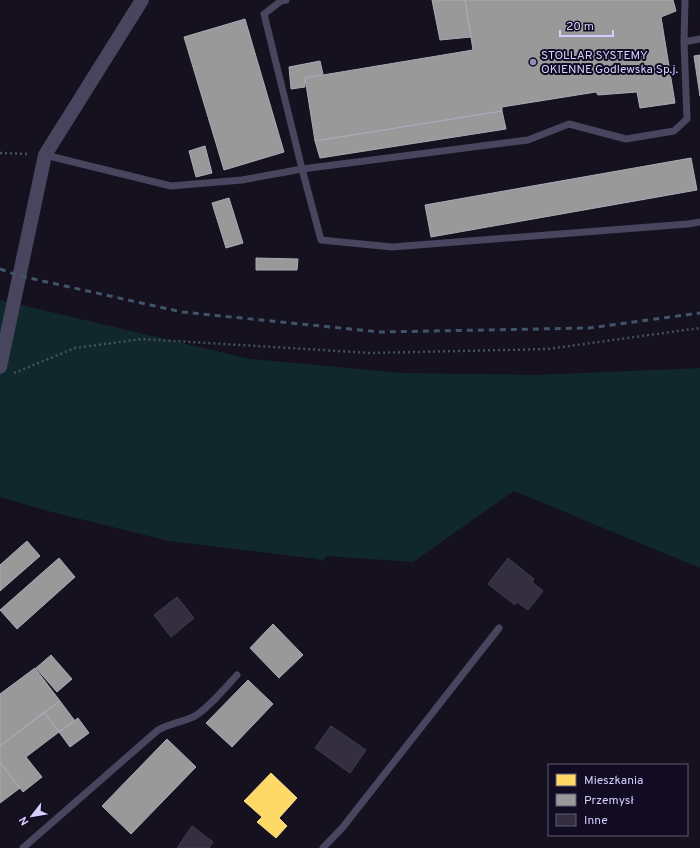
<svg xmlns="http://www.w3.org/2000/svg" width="700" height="848" viewBox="0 0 700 848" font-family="Overpass,sans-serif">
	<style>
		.green { fill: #10282b }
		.homes { fill: #ffd966; stroke: #f3d694 }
		.industry { fill: #999; stroke: #aca9b8 }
		.building { fill: #332f40; stroke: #413b52 }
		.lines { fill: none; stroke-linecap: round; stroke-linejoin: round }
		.path { stroke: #435060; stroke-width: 2.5; stroke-dasharray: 2 3; stroke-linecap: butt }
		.service { stroke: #48455f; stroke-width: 7 }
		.minor { stroke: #48455f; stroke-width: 14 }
		.rail { stroke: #425469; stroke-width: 3; stroke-dasharray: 6 5; stroke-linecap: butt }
		.poi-dot { fill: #938cb0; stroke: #120c23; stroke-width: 1.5 }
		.labels { text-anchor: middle; stroke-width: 4; stroke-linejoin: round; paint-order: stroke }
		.poi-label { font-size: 12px; fill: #d7ceff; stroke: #120c23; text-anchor: start }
	</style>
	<rect width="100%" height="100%" fill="#15111e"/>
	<path class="green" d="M0,300L250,359L402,373L536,375L700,368V568L514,491L413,562L327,556L322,561L317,559L169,541L44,510L0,497Z"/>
	<path class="homes" d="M271,773L297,798L279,818L287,826L276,838L257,822L262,817L244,801Z"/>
	<path class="industry" d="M432,0H465L471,37L440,40Z
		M465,0H673L676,11L661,17L675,103L640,108L637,92L598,95L596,92L502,107V111L315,141L305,78L473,50Z
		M245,19L284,152L224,170L184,37Z
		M700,55V96L694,56Z
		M320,61L323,74L305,78V87L291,89L289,67Z
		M502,111L506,129L320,158L315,141Z
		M205,146L212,173L196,177L189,151Z
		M691,158L697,190L431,237L425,205Z
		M229,198L243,243L226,248L212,203Z
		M256,258L298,259L297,270H256Z
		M27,541L40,556L0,591V565Z
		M59,558L75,577L17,629L0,610Z
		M273,624L303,655L279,678L250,648Z
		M51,655L72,679L57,692L36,668Z
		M35,668L60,701L0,746V694Z
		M248,680L273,704L232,747L206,723Z
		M60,701L75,721L59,732L44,712Z
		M44,712L59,732L26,757L42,777L23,792L0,762V746Z
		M78,718L89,733L70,747L59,732Z
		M167,739L196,767L131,834L102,806Z
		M0,762L20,788L0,803Z"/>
	<path class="building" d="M508,558L534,579L532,582L543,591L528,610L517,602L515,605L488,584Z
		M177,597L194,618L171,637L154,615Z
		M331,726L366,750L350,773L315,748Z
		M192,826L213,842L209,848H177Z"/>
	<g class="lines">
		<path class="path" d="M0,153L29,154
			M14,373L75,348L142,339L371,353L548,349L700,328"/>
		<path class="service" d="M685,0L684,42L687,119L674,131L626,139L569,124L528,140L302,169L321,240L392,247L688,224L700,222
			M684,42L700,39
			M45,155L171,186L242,180L302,169L264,14L281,1L286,0
			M23,848L158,730C169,724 182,722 193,717C207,710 226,687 237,675
			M323,848L343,827L499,628"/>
		<path class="minor" d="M0,367L45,155L142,0"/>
		<path class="rail" d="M0,269L20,276L182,312L380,332L589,328L700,313"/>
	</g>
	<circle class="poi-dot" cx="533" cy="62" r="4"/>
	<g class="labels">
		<g class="poi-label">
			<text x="541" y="59">STOLLAR SYSTEMY<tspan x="541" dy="14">OKIENNE Godlewska Sp.j.</tspan></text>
		</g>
	</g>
	<rect x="548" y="764" width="140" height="72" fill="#120c23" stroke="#615a7b"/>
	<rect x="556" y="774" width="20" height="12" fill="#ffd966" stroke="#615a7b"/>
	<text x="584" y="784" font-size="12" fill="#d7ceff">Mieszkania</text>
	<rect x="556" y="794" width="20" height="12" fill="#999999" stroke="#615a7b"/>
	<text x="584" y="804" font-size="12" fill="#d7ceff">Przemysł</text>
	<rect x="556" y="814" width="20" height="12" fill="#332f40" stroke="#615a7b"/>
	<text x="584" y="824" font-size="12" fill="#d7ceff">Inne</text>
	<g transform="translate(32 816) rotate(239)" stroke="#120c23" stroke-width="3" paint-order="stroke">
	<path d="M0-3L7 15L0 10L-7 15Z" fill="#d7ceff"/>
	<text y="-6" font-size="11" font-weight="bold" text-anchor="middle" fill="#d7ceff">N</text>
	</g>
	<path d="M560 30v6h53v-6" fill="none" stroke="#d7ceff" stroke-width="2"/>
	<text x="566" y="30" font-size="12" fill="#d7ceff" stroke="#120c23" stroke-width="3" paint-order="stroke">20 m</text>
</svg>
